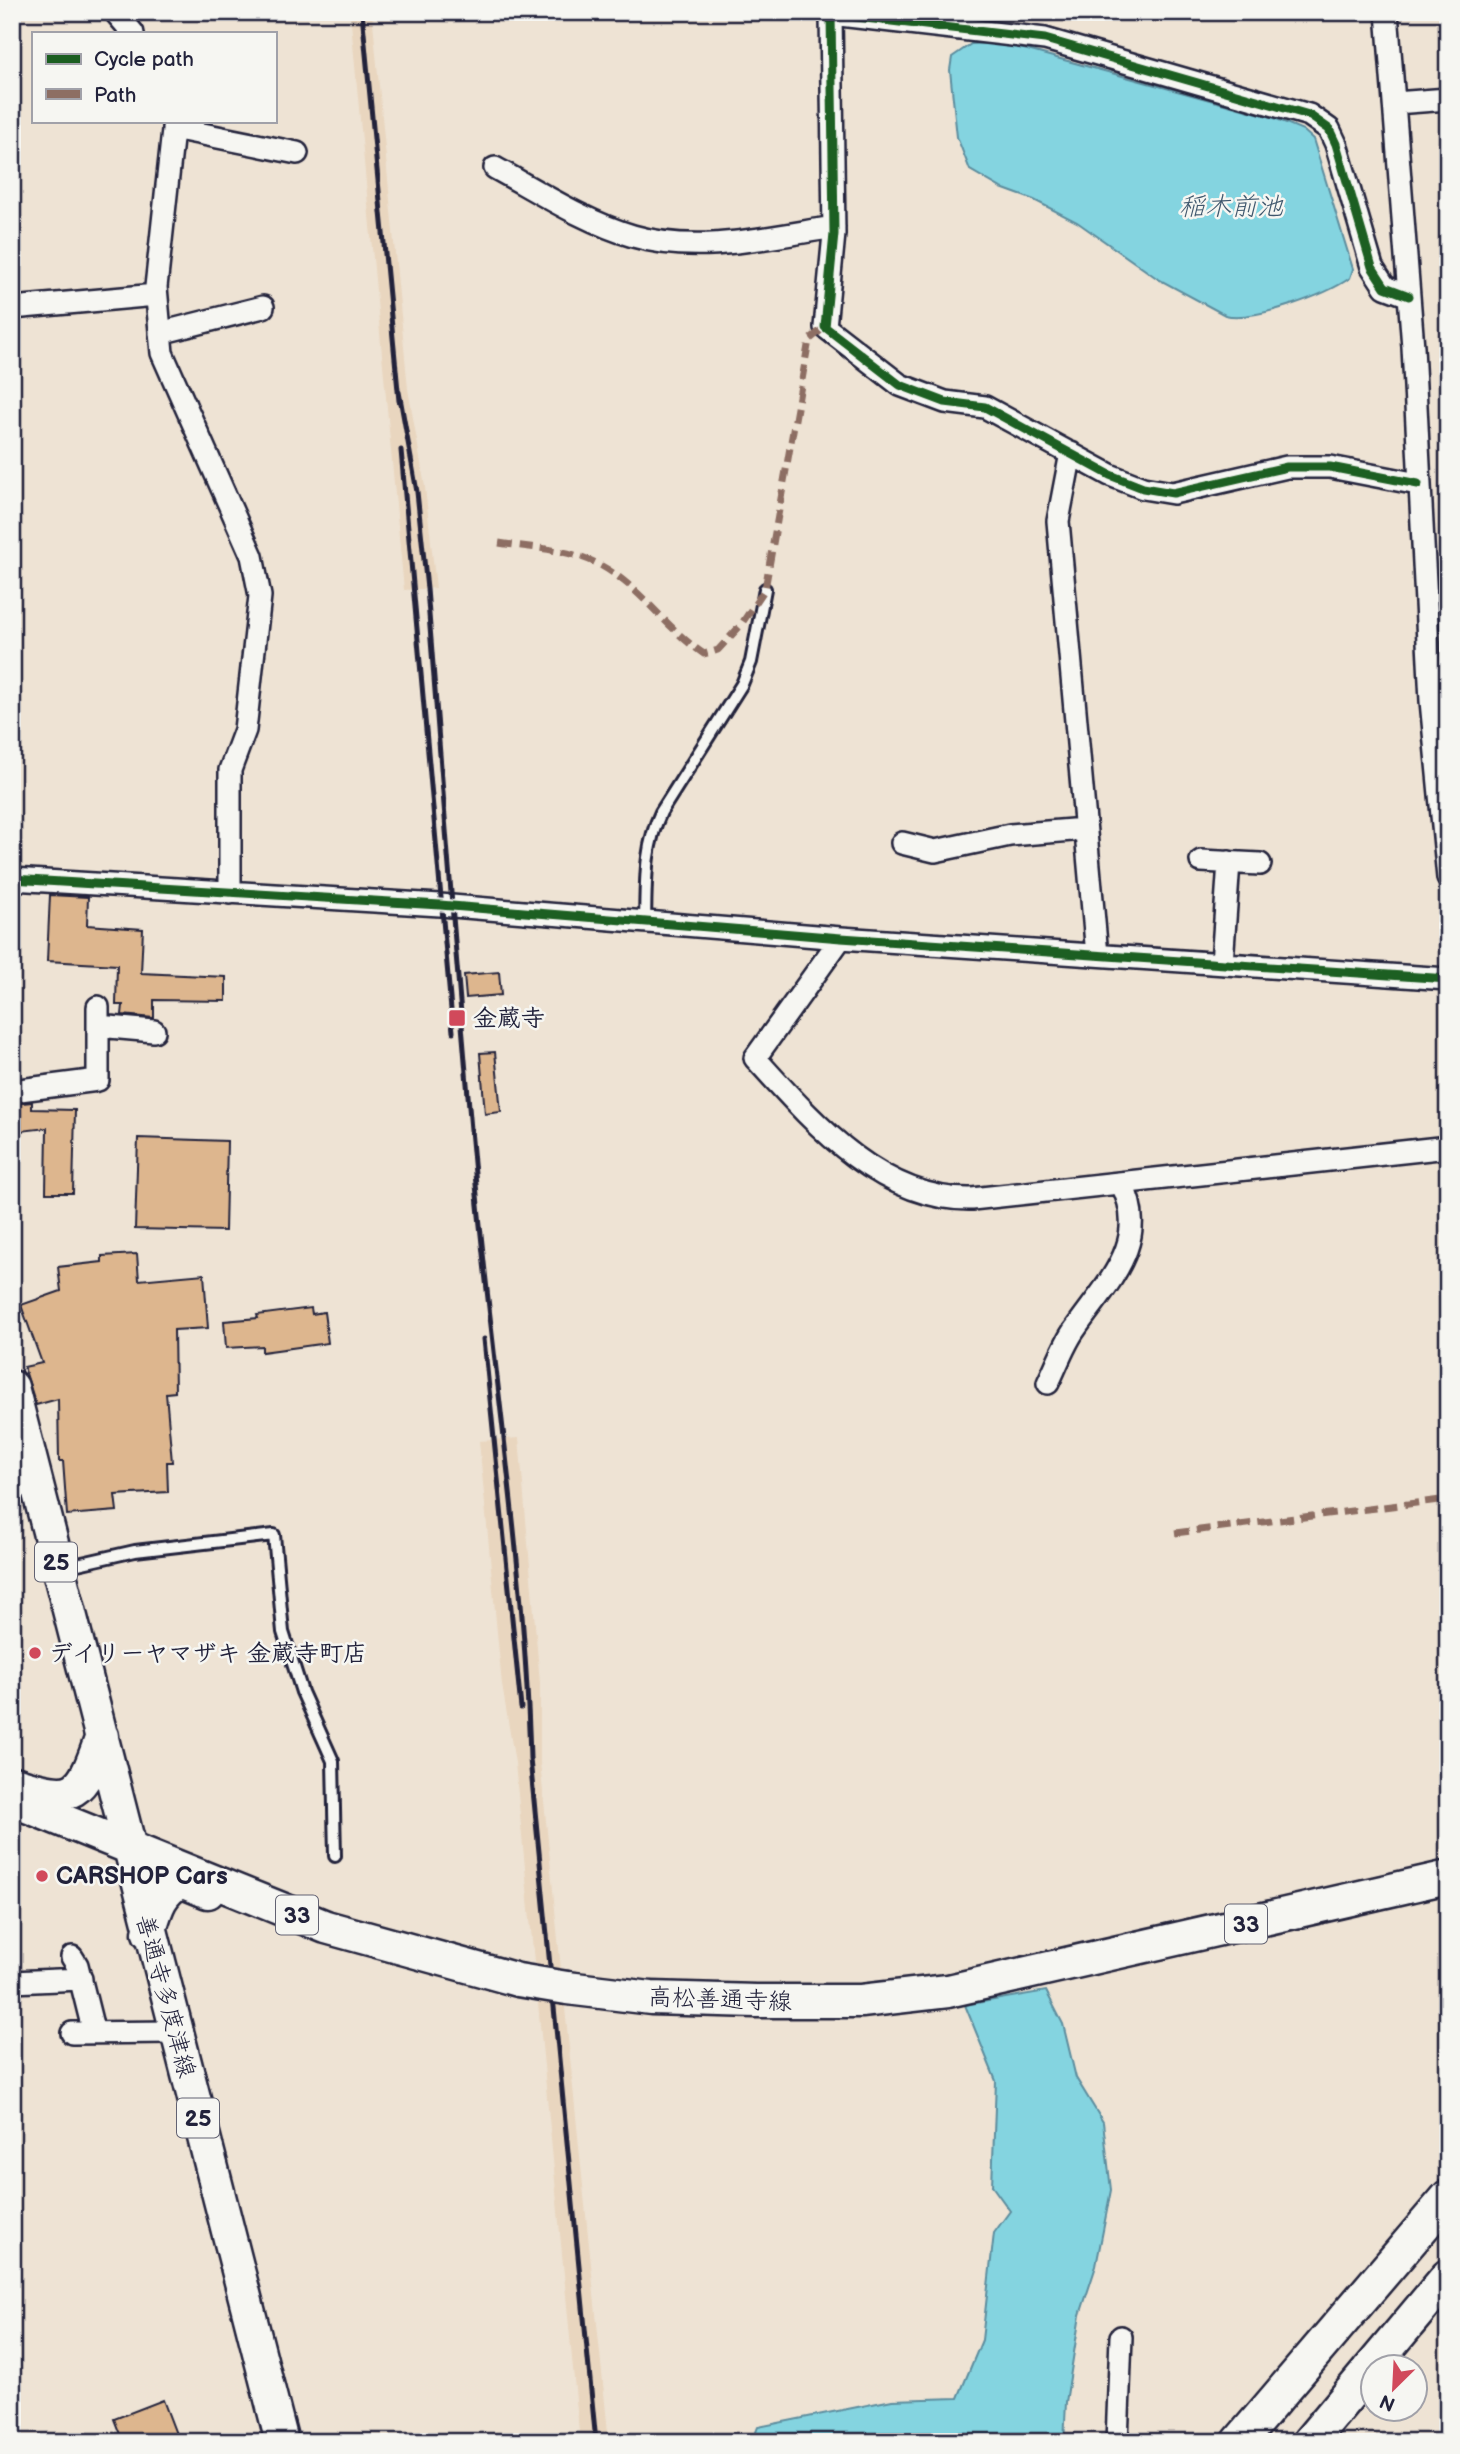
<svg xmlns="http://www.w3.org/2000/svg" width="1460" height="2454" viewBox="0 0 1460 2454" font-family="'Balsamiq Sans','Klee One',sans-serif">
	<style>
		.built { fill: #e9d6bf }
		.water { fill: #84d4e0; stroke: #5d8d9e; stroke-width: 2 }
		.building { fill: #ddb68e; stroke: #22223b; stroke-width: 2 }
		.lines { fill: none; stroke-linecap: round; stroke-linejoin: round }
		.service-casing { stroke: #22223b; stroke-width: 16 }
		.minor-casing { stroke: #22223b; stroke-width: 26 }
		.primary-casing { stroke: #22223b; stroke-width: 37 }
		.trunk-casing { stroke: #22223b; stroke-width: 38 }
		.service { stroke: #f6f6f2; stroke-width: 10 }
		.minor { stroke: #f6f6f2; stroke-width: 21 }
		.primary { stroke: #f6f6f2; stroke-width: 32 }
		.trunk { stroke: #f6f6f2; stroke-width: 33 }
		.rail { stroke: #22223b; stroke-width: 5 }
		.primary-bridge-casing { stroke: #22223b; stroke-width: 37; stroke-linecap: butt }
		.primary-bridge { stroke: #f6f6f2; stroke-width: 32 }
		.quiet { stroke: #8d6e63; stroke-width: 7; stroke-dasharray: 14 7; stroke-linecap: butt }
		.cycleway-casing { stroke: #f6f6f2; stroke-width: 13 }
		.cycleway { stroke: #1b5e20; stroke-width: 9 }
		.poi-dot { fill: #d1495b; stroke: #f6f6f2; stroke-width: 2.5 }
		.labels { text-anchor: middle; stroke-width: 5; stroke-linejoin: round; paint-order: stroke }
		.shield { fill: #f6f6f2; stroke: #626272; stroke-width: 2 }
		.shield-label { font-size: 23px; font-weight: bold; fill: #22223b }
		.poi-label { font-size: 24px; font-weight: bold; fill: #22223b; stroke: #f6f6f2; text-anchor: start }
		.street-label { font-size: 24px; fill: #22223b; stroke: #f6f6f2 }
		.water-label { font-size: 26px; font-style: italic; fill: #3f576d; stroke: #f6f6f2 }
	</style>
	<rect width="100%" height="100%" fill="#eee3d4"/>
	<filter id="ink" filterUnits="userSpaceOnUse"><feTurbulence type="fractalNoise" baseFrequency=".0143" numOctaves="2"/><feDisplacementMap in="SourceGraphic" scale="14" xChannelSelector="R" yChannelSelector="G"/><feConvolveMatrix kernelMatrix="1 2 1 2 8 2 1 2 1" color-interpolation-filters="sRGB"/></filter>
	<g filter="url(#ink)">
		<path class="built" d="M350,12H372L408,389L425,487L436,588L404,590Z
			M519,1438L540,1683V1762L609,2442H580L515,1763L502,1685L479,1441Z"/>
		<path class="water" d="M1002,43L1272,117L1303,130L1313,139L1353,269L1350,278C1326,295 1253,322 1225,315L1158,279L1077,222L1034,200L1001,188L970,170L957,137L950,70L952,57L971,44Z
			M1046,1991L1063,2024L1076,2078L1103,2122L1111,2190L1096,2266L1080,2315L1066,2402L1064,2442H752L758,2427L892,2400L958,2398L982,2340L994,2233L1010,2211L992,2186L996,2081L965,2005Z"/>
		<path class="building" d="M50,895L88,897L87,925L143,929L141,973L226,977V1001L154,1000V1018L122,1015L123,1005H116L117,965L47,961Z
			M499,972L501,995L466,998L464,975Z
			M495,1052L501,1112L485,1114L480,1053Z
			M32,1102V1109L75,1110L73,1193H46L47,1128L12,1132V1104Z
			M138,1138L227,1141L225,1231L135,1229Z
			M137,1254L139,1280L204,1274L208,1328L174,1330L175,1392L166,1393L172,1462H167L168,1492L115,1495L117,1511L67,1515L63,1461H59L58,1399L36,1405L24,1367L42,1363L21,1305L61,1291L58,1267L102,1262V1256Z
			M311,1308L312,1314L324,1312L328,1343L262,1352V1346L226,1348L224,1321L258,1318L257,1315Z
			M163,2400L179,2442H123L114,2419Z"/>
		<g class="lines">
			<g class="service-casing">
				<path id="service" d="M645,923C646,883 644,848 661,812L742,684L751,662L765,589
					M60,1568L135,1551L274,1535L283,1632L302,1692L333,1761L335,1856"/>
			</g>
			<g class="minor-casing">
				<path id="minor" d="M115,12L133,33
					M1387,12L1413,347L1431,701L1448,878
					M1395,103L1448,99
					M174,121L156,287L162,353L252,556L260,596L245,730L230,770V893
					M173,128L297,153
					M495,168C539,192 585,222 633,236C698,255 769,237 834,227
					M1409,296L1385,287L1372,267L1336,144L1329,129L1309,115L1045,39L831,14L834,234L825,327L900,385L945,402L985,407L1110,475L1143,488L1173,493L1287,467H1330L1418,484
					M12,308L156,295
					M160,333L263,307
					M1071,453L1058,521L1097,955
					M902,843L935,851L1010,835L1085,829
					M1201,861L1260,864
					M12,879L440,905L841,938L1448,979
					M841,938L755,1058C812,1121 880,1201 972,1199L1448,1147
					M1222,963L1229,862
					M98,1026L154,1031
					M12,1091L98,1080V1007
					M1048,1383C1057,1365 1064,1344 1075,1329C1107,1283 1152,1241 1121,1183
					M72,1957L77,1965L94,2033
					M12,1982L81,1979
					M72,2033L175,2032
					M1117,2442L1121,2337"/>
			</g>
			<g class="primary-casing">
				<path id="primary" d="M12,1387L282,2442
					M14,1783C77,1803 81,1796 102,1736
					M12,1800L326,1927L518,1980
					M149,1933C156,1910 159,1893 181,1881L208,1892
					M567,1988L651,1998L756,2001H861L948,1991L1448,1877"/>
			</g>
			<g class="trunk-casing">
				<path id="trunk" d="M1239,2442L1448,2197
					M1309,2442L1448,2276"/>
			</g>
			<use href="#service" class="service"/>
			<use href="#minor" class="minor"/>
			<use href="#primary" class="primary"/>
			<use href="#trunk" class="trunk"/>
			<path class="rail" d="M362,12L399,401
				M399,392L417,492L427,589C443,791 458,993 477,1195C495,1383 525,1570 530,1759L596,2442
				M401,450L453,1032
				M484,1339L521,1708"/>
			<g class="primary-bridge-casing">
				<path id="primary-bridge" d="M518,1980L567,1988"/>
			</g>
			<use href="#primary-bridge" class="primary-bridge"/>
			<path class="quiet" d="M499,543C532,548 571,549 600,565C641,587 666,629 704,654L718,650L740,626L765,589L809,340L825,327
				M1175,1533L1448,1499"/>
			<g class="cycleway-casing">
				<path id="cycleway" d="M1409,296L1385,287L1372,267L1336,144L1329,129L1309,115L1045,39L831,14L834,234L825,327L900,385L945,402L985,407L1110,475L1143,488L1173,493L1287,467H1330L1418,484
					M12,879L440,905L841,938L1448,979"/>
			</g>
			<use href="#cycleway" class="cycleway"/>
		</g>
	</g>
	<g class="poi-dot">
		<rect x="448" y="1009" width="18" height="18" rx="3.5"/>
		<circle cx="35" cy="1653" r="7"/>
		<circle cx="42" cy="1876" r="7"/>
	</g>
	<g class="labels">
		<g class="shield">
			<rect x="35" y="1542.5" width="42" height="39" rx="5"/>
			<rect x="276" y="1895.5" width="42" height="39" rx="5"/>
			<rect x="1225" y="1904.5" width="42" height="39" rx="5"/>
			<rect x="177" y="2098.5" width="42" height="39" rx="5"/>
		</g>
		<g class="shield-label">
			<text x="56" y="1570">25</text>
			<text x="297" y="1923">33</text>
			<text x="1246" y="1932">33</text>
			<text x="198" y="2126">25</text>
		</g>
		<g class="poi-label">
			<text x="473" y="1026">金蔵寺</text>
			<text x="49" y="1661">デイリーヤマザキ 金蔵寺町店</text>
			<text x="56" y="1884">CARSHOP Cars</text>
		</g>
		<g class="street-label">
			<text transform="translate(166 1996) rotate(75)" y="8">善通寺多度津線</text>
			<text transform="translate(720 1999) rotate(2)" y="8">高松善通寺線</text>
		</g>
		<g class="water-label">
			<text x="1231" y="215">稲木前池</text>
		</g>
	</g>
	<rect width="1460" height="2454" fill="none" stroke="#f6f6f2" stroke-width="42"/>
	<rect x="21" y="21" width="1418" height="2412" fill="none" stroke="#22223b" stroke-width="2.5" filter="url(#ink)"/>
	<rect x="32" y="32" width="245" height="91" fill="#f6f6f2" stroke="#a1a1a9" stroke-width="2"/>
	<rect x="46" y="54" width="35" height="10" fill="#1b5e20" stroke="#a1a1a9" stroke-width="2"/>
	<text x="94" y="66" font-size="21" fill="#22223b">Cycle path</text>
	<rect x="46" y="89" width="35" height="10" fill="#8d6e63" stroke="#a1a1a9" stroke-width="2"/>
	<text x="94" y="102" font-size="21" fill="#22223b">Path</text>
	<g transform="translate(1394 2388) rotate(204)"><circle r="33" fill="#f6f6f2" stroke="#a1a1a9" stroke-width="2"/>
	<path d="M0-5L12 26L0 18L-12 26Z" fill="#d1495b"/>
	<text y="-10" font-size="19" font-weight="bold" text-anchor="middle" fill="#22223b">N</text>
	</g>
</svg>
